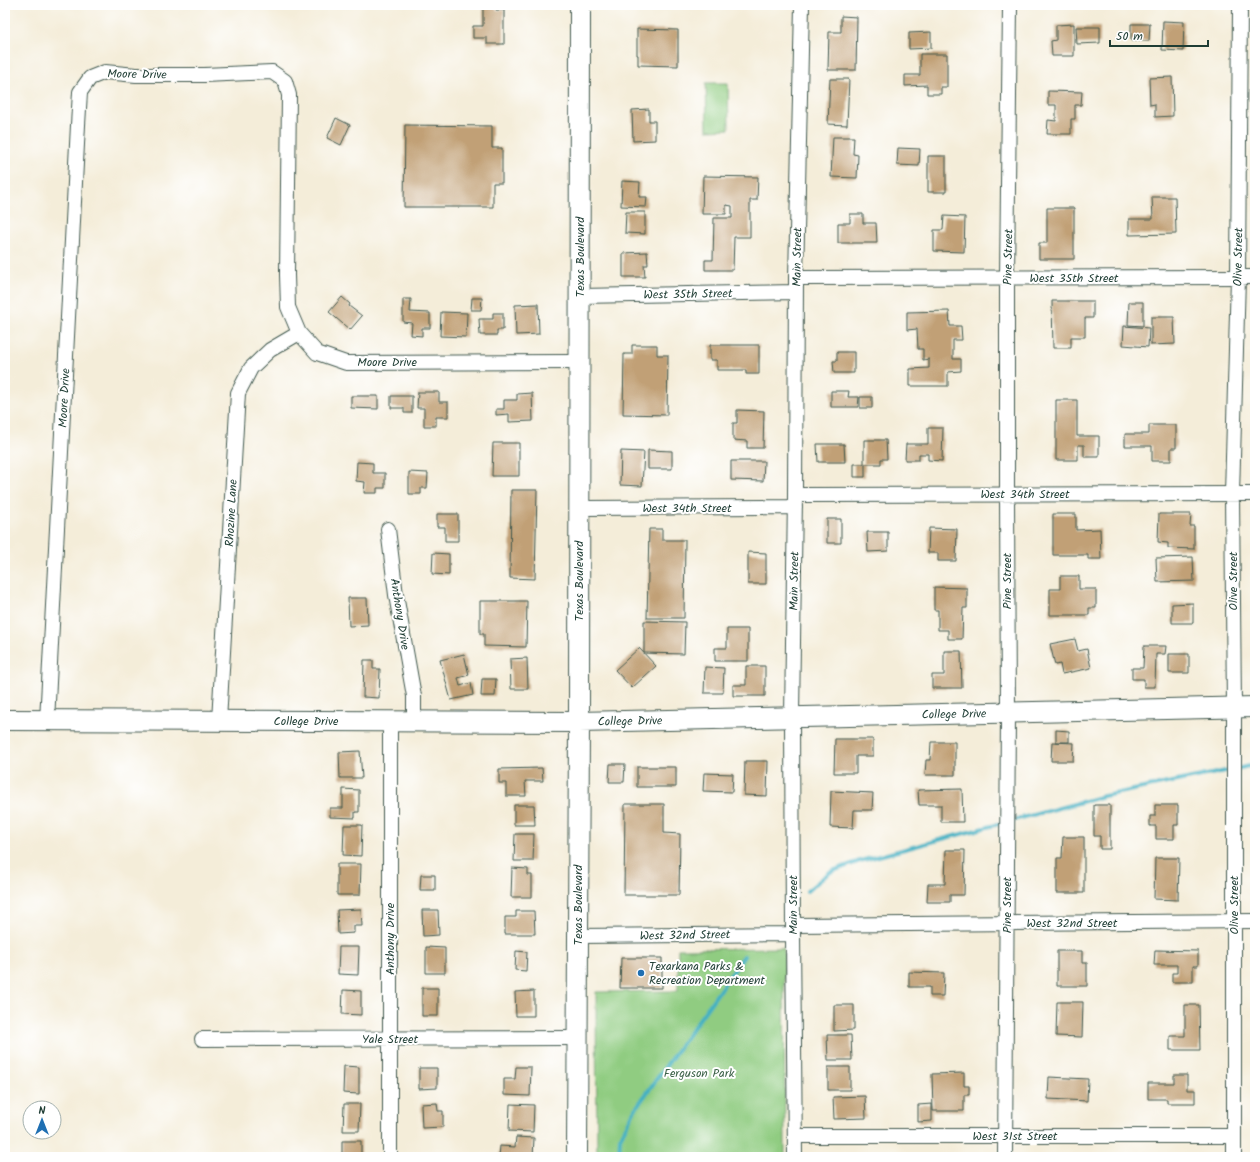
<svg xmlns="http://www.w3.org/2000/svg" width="1260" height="1162" viewBox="0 0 1260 1162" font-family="Kalam,sans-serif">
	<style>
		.green { fill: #90cc81; stroke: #58845a }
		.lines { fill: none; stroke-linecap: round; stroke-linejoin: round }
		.stream { stroke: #45b1c2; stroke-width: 4 }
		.building { fill: #c1a076 }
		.street-casing { stroke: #3f574d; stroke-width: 16 }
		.secondary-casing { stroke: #3f574d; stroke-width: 22 }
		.street { stroke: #fff; stroke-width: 14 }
		.secondary { stroke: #fff; stroke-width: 20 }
		.poi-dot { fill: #1f6fb2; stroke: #fff; stroke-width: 1.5 }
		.labels { text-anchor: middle; stroke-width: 4; stroke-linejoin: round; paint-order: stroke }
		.street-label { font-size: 12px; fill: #1f3d34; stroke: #fff }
		.poi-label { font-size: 12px; fill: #1f3d34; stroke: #fff; text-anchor: start }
		.park-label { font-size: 12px; fill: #3b6147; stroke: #fff }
	</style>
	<rect width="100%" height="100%" fill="#fff"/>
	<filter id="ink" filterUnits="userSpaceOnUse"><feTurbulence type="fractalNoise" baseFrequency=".025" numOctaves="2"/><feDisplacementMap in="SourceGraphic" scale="8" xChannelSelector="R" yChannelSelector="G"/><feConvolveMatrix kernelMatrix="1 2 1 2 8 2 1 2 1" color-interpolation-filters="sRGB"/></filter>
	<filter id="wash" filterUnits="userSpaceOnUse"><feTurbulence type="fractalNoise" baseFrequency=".012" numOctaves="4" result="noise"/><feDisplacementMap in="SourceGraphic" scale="16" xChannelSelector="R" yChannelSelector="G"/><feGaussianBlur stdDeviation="0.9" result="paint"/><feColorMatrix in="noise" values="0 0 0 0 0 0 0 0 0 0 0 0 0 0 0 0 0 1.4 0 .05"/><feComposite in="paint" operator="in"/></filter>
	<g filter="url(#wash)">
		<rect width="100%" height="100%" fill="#f4edd9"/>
		<path class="green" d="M706,83H728L729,129L707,130Z
			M784,948L785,1157H597L596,992L678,991V949Z"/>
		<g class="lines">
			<path class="stream" d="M807,891L830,872L860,861L1104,796L1255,765
				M619,1157L620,1138L634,1111L744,956"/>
		</g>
		<g id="blocks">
			<path class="building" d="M483,5H496V10H504V44H487V38H473V26H483Z
				M841,16L857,17L856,70H828L829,32H841Z
				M1163,21L1184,22L1183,51L1162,50Z
				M1074,24V56H1052L1051,41L1056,40V25Z
				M1131,24H1150L1149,41H1131Z
				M1076,27H1100V43L1077,44Z
				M637,29L678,30V66L638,65V55H637Z
				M931,32V48L909,49V33Z
				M920,54H947V87H941V94H927V85L905,86V75H920Z
				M1172,77L1173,116L1155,117V104L1150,105L1149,78Z
				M830,79H849L847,125L828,124Z
				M1048,91L1082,92L1081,105H1075V119H1071V134H1047L1048,120L1056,121V105H1048Z
				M649,109V121H655V140L633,141L632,110Z
				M336,118L350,125L341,145L327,138Z
				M405,125L492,126V148H502V183H493V207H404Z
				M833,137H854L853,154L858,155L857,178L831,177Z
				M898,148L920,149L919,166L897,165Z
				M928,156H946V192H928Z
				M703,176L758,177L757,200H750V237H734L733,270H705V260H713L714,218H732V206L726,205V214H702Z
				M622,181L640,182L639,197H647L646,207L621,206Z
				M1152,197H1175L1176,234L1129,235V219H1153Z
				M1047,208H1074V259H1039V243H1047Z
				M626,212H645V234L625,233Z
				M850,214H863V223H876L877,243H838V223H850Z
				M944,216L965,217L964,252L934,251V230H943Z
				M647,252L648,265H644L645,277H623V253Z
				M342,297L350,304L349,306L362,316L350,330L329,312Z
				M472,298H482L481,310H471Z
				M403,299H411L410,312L430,313V328H422V336L411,335L412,323L403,322Z
				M1052,301H1093V318H1085V337H1071V348H1053Z
				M1129,302H1143V326L1128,325Z
				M538,304L539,334L516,335L515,305Z
				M949,311L950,326H961L962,340H953V359H961V371L948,372V386H910V369L929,368V359L923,360V349H918L917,329L907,330V312Z
				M441,312L467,313L466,337L440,336Z
				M493,313H503V330H497V335H480L479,319H493Z
				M1151,317H1174L1175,344L1151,345Z
				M1124,326L1149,328L1148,347L1123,345Z
				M632,345H657V355H668L667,415L623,414L624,354H632Z
				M710,345H759V374H746V370H717V360H710Z
				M837,352H854V373H834L833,361H837Z
				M831,391H849L848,397H859L858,407H831Z
				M418,392H439V402H448V417H436V426H424V408H417Z
				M532,393L533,421L509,422V414L496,415V409H504V400H517V394Z
				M351,396H378V409L351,408Z
				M391,396H412V413H404V408H391Z
				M860,397H872V408H860Z
				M1056,400H1077V436H1099V457H1084V445H1078V460H1056Z
				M737,410L764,411L763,448H747V441L733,440V423H737Z
				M1149,425H1176V448H1171V461H1152V446H1125V434H1149Z
				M928,428H943L942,461L928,460V454H919V460H905L906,444H928Z
				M864,440H886L887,459H881V464H865V477H854V464H864Z
				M493,443H519V476H492Z
				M817,444H844L845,462H818Z
				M648,450L672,451V469H648Z
				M621,451L644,452L642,486L620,485Z
				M731,461H764L763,481L731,480Z
				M357,462L373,463V473H385V488H377V493H364L365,482L356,481Z
				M409,472L428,473L427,488H421V494H409Z
				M511,490H537L535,579L510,578Z
				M437,514H458V541H445V527H437Z
				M1053,514H1076V530L1100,529L1101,559H1088V555H1053Z
				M1159,514H1191L1190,526H1194V549L1168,548V543L1158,542Z
				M827,519H841V543H827Z
				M929,528L957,529L956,561H938V553H928Z
				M649,529H662V540H685L684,618H647Z
				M867,532H888V551L868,552Z
				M748,552L766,553V584H748Z
				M433,553L449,554V575L432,574Z
				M1193,557L1194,581L1157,582L1156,558Z
				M1060,576H1079V589H1096V608H1089V615H1050V589H1060Z
				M934,587L967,588V608H963L962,639H948V630H938V610H934Z
				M348,598H367L368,625L349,626Z
				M480,601H527L526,647L484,646V634H480Z
				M1193,603V623H1172V604Z
				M644,621L685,622L684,654L644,653Z
				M727,629H748V661H715V648H727Z
				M1075,639L1078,651L1087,649L1091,668L1062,674L1060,664L1055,665L1050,644Z
				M1144,646H1166L1165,654H1156L1155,687H1144V679H1132V668H1143Z
				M639,648L656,666L632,688L615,670Z
				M944,651H961L962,688H932V675H944Z
				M464,654L469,675L458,678L460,686L471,683L473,695L451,700L440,660Z
				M1169,654H1189V673H1169Z
				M527,658L528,689H511L510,659Z
				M364,660H373V669H380L379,698L363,697Z
				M746,666H765V696H733V685H746Z
				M705,667L724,668L723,693H704Z
				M482,679H496L495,696H481Z
				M1056,730L1069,731V742H1056Z
				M835,739H873V756H856V773H834Z
				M931,742H955V775H925L926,760H930Z
				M1052,742L1074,743L1073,761H1051Z
				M360,751L362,778H340L339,752Z
				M745,761H768L767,796L744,795Z
				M610,764H625L624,782H609Z
				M637,767H676V787H637Z
				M542,768L543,781H525L526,796H506V783H499V769Z
				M704,773L733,774L732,792L703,791Z
				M343,789L359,790V812H355V818L330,817V808H343Z
				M962,789L963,822H941V805H919L918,790Z
				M831,791L873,793L872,810H854L853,828L830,827Z
				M625,804H664V833L680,834L679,895H624Z
				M514,805H534L535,825H514Z
				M1094,805H1110V849H1100V836H1094Z
				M1155,805H1178V825H1174V839H1156V826H1150V816H1155Z
				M344,825H362L361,856L343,855Z
				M515,834H534L533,861H514Z
				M1063,837H1084V893H1057V858H1062Z
				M946,850H965L964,895H950V902H927L928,884H945Z
				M1155,858H1179L1178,900L1154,899Z
				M337,864H361L360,895H337Z
				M512,868L528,869V875H532V897H511Z
				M421,875H435V890H420Z
				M361,909L362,926H354V933L338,934L337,910Z
				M422,910H438L439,935L423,936Z
				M516,911H534L535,934H505V917H516Z
				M339,947H359L358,975L338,974Z
				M426,947L445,948V973H426Z
				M1155,950L1198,951V966H1193V982H1172V973H1177V965H1154Z
				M516,951L527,952L526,971L515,970Z
				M1057,951H1082V963H1087V986H1057Z
				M621,958H662V988H620Z
				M909,972L944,973L943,996H930V987H909Z
				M422,988H438V1016H422Z
				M343,990L361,991V1015L342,1014Z
				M534,991V1016H516L515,992Z
				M1057,1002H1083L1082,1037L1056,1036Z
				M834,1005H854V1030L834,1031Z
				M1185,1005H1199L1200,1050H1170V1036H1185Z
				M827,1035H851L852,1060H828Z
				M344,1066L359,1067V1094L343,1093Z
				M516,1067H531L530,1096L504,1095V1079H515Z
				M828,1067H850V1090H828Z
				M419,1068H437V1088L419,1089Z
				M964,1073V1086H969V1095H964V1111H933L932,1074Z
				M1174,1075H1187V1090H1195V1103H1167V1099H1148V1083H1174Z
				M1049,1077L1088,1079L1087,1101L1048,1099Z
				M865,1096L866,1118L834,1119L833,1097Z
				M437,1103L438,1111H443V1127L422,1128L421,1104Z
				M344,1104H360L359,1131H343Z
				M510,1104L534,1105L533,1132L509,1131Z
				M932,1104V1121L918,1122V1105Z
				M516,1137L534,1138L533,1157H499L500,1146L515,1147Z
				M342,1141H361V1157H342Z"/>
		</g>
	</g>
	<g filter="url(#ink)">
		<use href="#blocks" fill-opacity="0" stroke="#3f574d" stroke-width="1"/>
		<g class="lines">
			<g class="street-casing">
				<path id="street" d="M796,278L1255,277
					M580,296L796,292
					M795,495L1255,494
					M579,508L795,507
					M388,529L396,595L414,696V721
					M47,721L78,125L80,92L90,78L105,72L136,75H204L272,72L285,81L289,95L287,275L288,307L299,333L317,353L346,363L579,362
					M219,721L238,393L251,368L270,350L299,333
					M390,721V1157
					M793,925L1255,921
					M578,936L793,934
					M202,1039L578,1038
					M795,1136H1234
					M795,1157L793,934L792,717L795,495L796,278L802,5
					M1005,1157L1008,713L1007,494V278L1010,5
					M1234,1157V708L1232,494L1238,277L1240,5"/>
			</g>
			<g class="secondary-casing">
				<path id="secondary" d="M5,720L579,722L1255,707
					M577,1157L579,722L580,5"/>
			</g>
			<use href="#street" class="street"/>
			<use href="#secondary" class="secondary"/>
		</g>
	</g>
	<circle class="poi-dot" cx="641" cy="973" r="4"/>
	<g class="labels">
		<g class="street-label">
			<text transform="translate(137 74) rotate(1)" y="4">Moore Drive</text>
			<text transform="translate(580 257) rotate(-90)" y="4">Texas Boulevard</text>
			<text transform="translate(797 257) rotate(-89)" y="4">Main Street</text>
			<text transform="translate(1008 257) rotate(-89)" y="4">Pine Street</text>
			<text transform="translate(1238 257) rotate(-89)" y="4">Olive Street</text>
			<text x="1074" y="282">West 35th Street</text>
			<text transform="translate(688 294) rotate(-1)" y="4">West 35th Street</text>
			<text x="387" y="366">Moore Drive</text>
			<text transform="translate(64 398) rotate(-87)" y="4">Moore Drive</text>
			<text x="1025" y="498">West 34th Street</text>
			<text x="687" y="512">West 34th Street</text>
			<text transform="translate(231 513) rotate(-87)" y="4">Rhozine Lane</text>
			<text transform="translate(579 581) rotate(-90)" y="4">Texas Boulevard</text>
			<text transform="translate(794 581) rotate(-89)" y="4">Main Street</text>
			<text transform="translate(1007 581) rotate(-90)" y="4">Pine Street</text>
			<text transform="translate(1233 581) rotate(-90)" y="4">Olive Street</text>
			<text transform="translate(400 614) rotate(81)" y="4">Anthony Drive</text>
			<text transform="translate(954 714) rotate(-1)" y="4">College Drive</text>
			<text x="306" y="725">College Drive</text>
			<text transform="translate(630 721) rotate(-1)" y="4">College Drive</text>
			<text transform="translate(578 905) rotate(-90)" y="4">Texas Boulevard</text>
			<text transform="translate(793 905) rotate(-90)" y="4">Main Street</text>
			<text transform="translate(1007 905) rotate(-90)" y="4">Pine Street</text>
			<text transform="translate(1234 905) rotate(-90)" y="4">Olive Street</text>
			<text x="1072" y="927">West 32nd Street</text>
			<text transform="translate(685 935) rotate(-1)" y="4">West 32nd Street</text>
			<text transform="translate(390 939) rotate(-90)" y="4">Anthony Drive</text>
			<text x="390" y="1043">Yale Street</text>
			<text x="1015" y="1140">West 31st Street</text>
		</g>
		<g class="poi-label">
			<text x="649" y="970">Texarkana Parks &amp;<tspan x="649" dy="14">Recreation Department</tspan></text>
		</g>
		<g class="park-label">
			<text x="699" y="1077">Ferguson Park</text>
		</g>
	</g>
	<rect width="1260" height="1162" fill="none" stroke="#fff" stroke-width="20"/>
	<g transform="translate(42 1120)"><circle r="19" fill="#ffffff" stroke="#a5b1ae"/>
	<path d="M0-3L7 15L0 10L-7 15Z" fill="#1f6fb2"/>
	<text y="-6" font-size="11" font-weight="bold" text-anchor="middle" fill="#1f3d34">N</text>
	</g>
	<path d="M1110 40v6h98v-6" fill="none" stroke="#1f3d34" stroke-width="2"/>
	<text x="1116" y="40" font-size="12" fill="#1f3d34" stroke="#ffffff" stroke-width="3" paint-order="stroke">50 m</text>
</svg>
